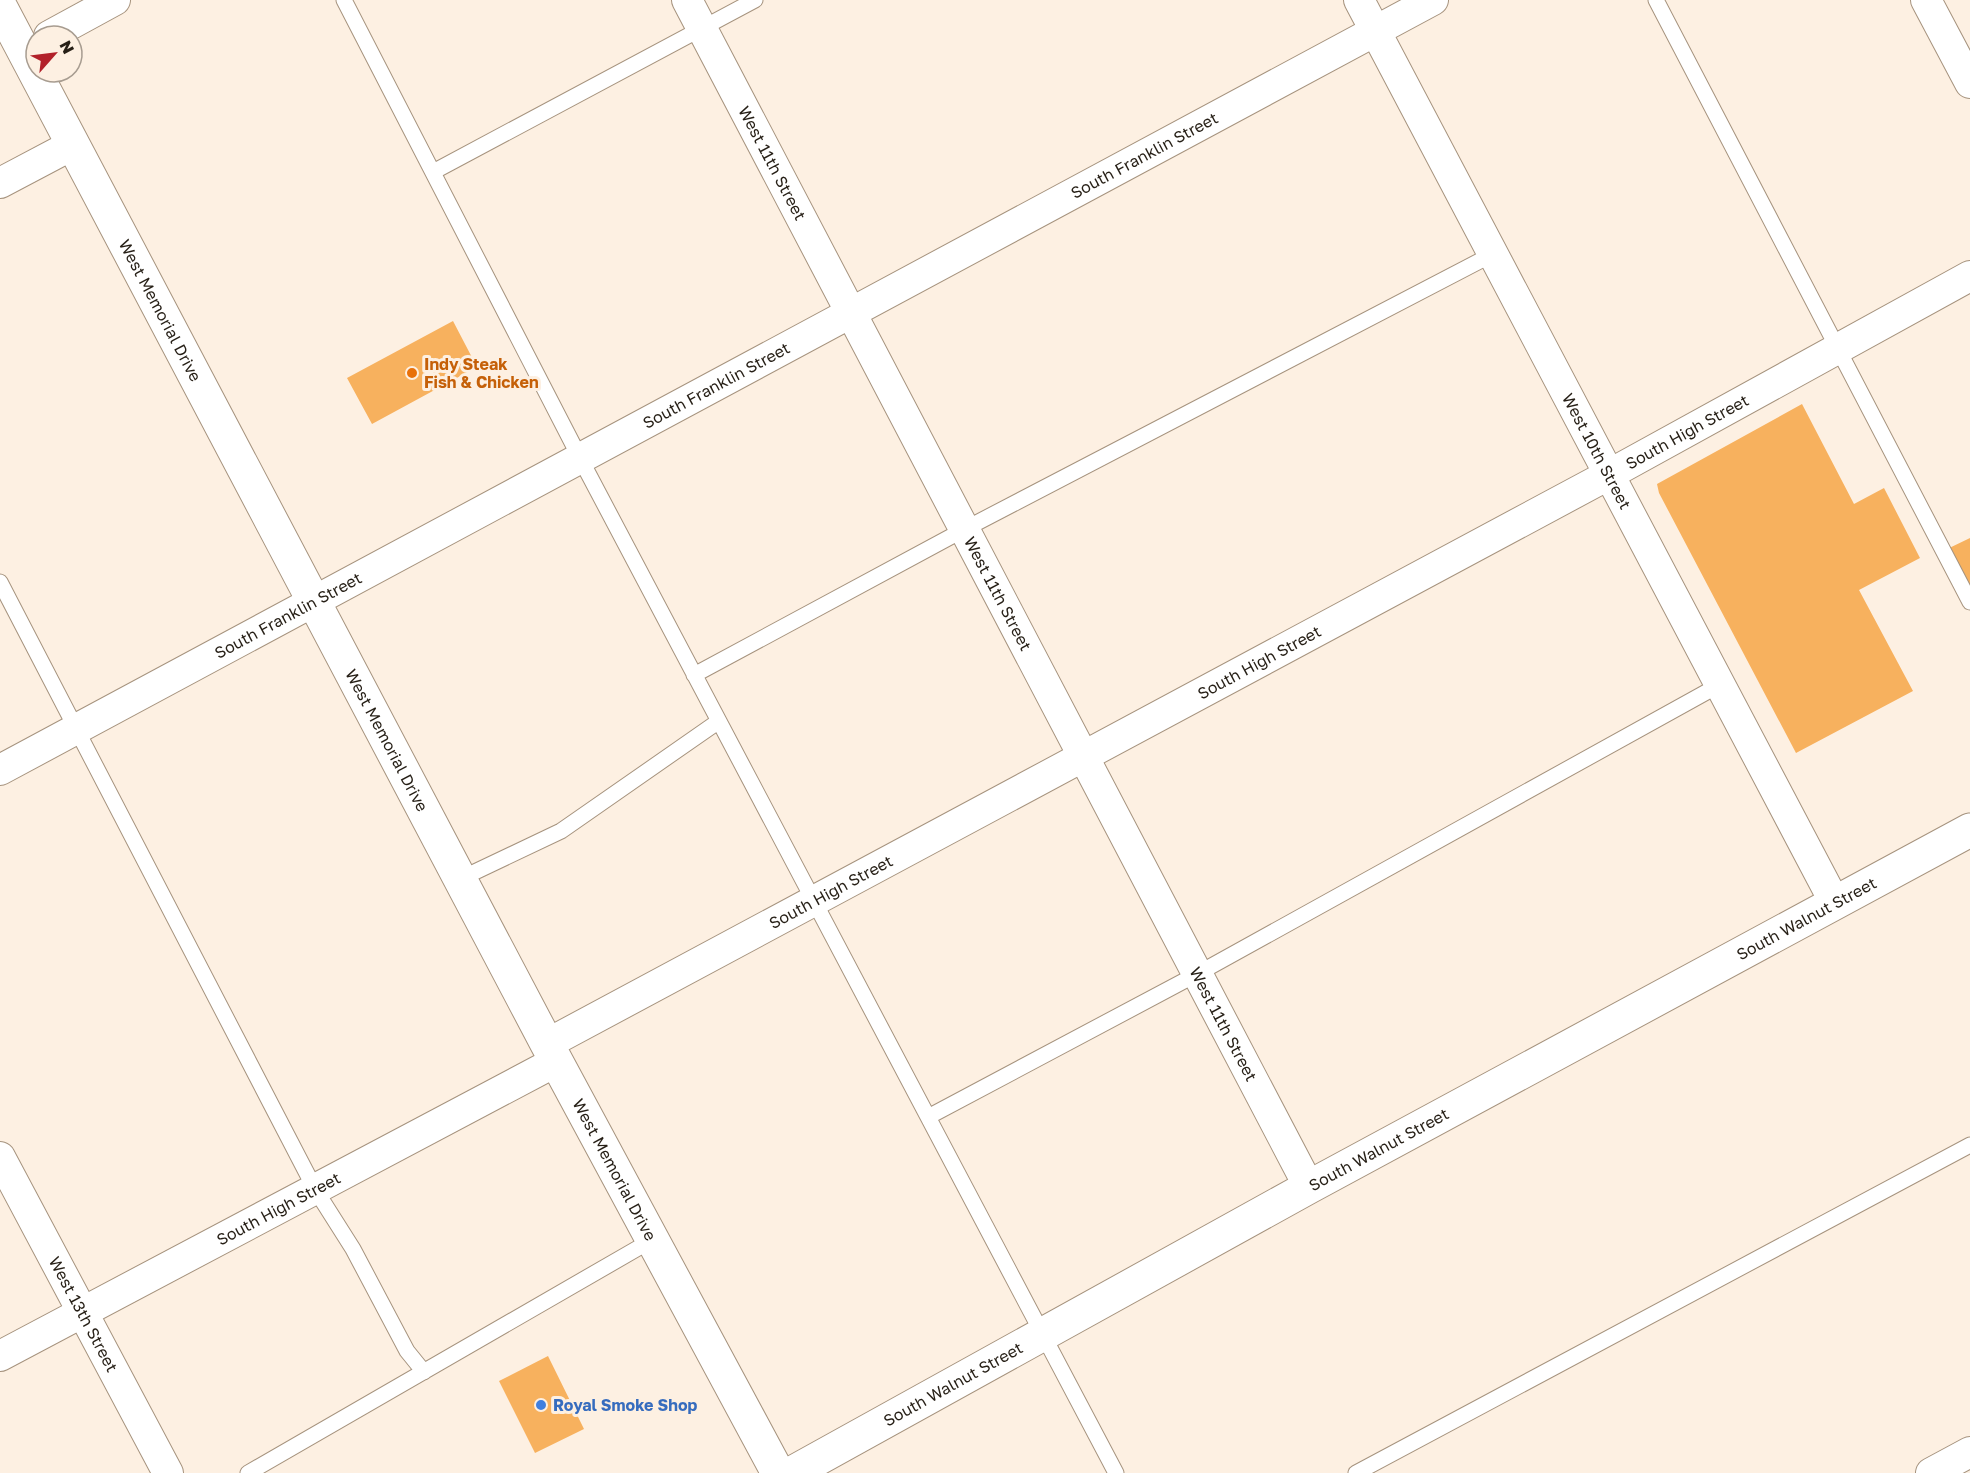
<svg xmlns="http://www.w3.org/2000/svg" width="1970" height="1473" viewBox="0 0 1970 1473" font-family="'Golos Text',sans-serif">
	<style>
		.building { fill: #f7b15e }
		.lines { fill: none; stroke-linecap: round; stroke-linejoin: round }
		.lane-casing { stroke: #a6937e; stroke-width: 17 }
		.street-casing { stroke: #a6937e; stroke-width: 32 }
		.secondary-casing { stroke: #a6937e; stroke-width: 35 }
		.lane { stroke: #fff; stroke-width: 15 }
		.street { stroke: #fff; stroke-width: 30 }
		.secondary { stroke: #fff; stroke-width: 33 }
		.food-dot { fill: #e8710a; stroke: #fdf0e2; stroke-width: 2 }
		.shop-dot { fill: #3f7fe0; stroke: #fdf0e2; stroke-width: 2 }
		.labels { text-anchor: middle; stroke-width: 6; stroke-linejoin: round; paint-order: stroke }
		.street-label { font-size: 16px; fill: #261f16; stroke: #fdf0e2 }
		.food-label { font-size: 16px; font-weight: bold; fill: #c56008; stroke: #fdf0e2; text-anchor: start }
		.shop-label { font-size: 16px; font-weight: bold; fill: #366cbe; stroke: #fdf0e2; text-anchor: start }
	</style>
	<rect width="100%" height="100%" fill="#fdf0e2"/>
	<path class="building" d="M453,321L477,367L372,424L347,378Z
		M1802,404L1854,504L1884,488L1920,558L1859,590L1913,691L1796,753L1659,493L1657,484Z
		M1970,538V602L1943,551Z
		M548,1356L584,1429L535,1453L499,1381Z"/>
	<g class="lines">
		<g class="lane-casing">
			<path id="lane" d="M344,0L580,458L1116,1473
				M1656,0L1970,602
				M433,172L755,0
				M0,582L315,1189L353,1249L407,1351L424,1372
				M694,675L965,529L1493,254
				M460,879L561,831L719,721
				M928,1117L1197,974L1721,684
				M248,1473L652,1240
				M1356,1473L1970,1145"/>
		</g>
		<g class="street-casing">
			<g id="street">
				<path id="s1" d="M687,0L1309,1187"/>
				<path id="s2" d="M1359,0L1835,903"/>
				<path d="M1926,0L1970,83"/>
				<path d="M49,36L115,0"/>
				<path d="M0,183L72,145"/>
				<path id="s3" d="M0,770L1433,0"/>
				<path id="s4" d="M547,1044L1610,474L1970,276"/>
				<path id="s5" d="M0,1157L168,1473"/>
				<path id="s6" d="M0,1356L557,1061"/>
				<path d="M1931,1473L1970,1452"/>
			</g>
		</g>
		<g class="secondary-casing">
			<g id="secondary">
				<path id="s7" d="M0,6L547,1044L778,1473"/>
				<path id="s8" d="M792,1473L1309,1187L1970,830"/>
			</g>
		</g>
		<use href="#lane" class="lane"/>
		<use href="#street" class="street"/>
		<use href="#secondary" class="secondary"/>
	</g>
	<circle class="food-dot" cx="412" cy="373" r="6"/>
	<circle class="shop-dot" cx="541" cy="1405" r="6"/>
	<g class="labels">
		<g class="street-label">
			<text dy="6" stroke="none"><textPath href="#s3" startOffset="1299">South Franklin Street</textPath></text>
			<text dy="6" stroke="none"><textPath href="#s1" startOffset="184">West 11th Street</textPath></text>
			<text dy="6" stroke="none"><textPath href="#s7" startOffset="344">West Memorial Drive</textPath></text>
			<text dy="6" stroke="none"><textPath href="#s3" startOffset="813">South Franklin Street</textPath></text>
			<text dy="6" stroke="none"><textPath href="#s4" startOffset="1294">South High Street</textPath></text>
			<text dy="6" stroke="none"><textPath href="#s2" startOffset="510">West 10th Street</textPath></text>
			<text dy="6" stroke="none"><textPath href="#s1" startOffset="670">West 11th Street</textPath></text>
			<text dy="6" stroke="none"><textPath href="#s3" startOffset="327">South Franklin Street</textPath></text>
			<text dy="6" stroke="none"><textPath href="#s4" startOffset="808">South High Street</textPath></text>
			<text dy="6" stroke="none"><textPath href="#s7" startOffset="830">West Memorial Drive</textPath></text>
			<text dy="6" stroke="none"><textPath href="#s4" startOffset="322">South High Street</textPath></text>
			<text dy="6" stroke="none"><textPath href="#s8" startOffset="1156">South Walnut Street</textPath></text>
			<text dy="6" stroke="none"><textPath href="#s1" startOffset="1156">West 11th Street</textPath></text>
			<text dy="6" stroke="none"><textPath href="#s8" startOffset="670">South Walnut Street</textPath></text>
			<text dy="6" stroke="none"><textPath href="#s7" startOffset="1316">West Memorial Drive</textPath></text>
			<text dy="6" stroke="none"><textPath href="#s6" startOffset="315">South High Street</textPath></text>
			<text dy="6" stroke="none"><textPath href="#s5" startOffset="178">West 13th Street</textPath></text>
			<text dy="6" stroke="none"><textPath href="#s8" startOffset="184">South Walnut Street</textPath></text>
		</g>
		<g class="food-label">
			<text x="424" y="370">Indy Steak<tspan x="424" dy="18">Fish &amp; Chicken</tspan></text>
		</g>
		<g class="shop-label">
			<text x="553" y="1411">Royal Smoke Shop</text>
		</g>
	</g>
	<g transform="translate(54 54) rotate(62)"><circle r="28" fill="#fdf0e2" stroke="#a79c90" stroke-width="1.5"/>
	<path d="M0-4.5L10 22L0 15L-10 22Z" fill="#b2212a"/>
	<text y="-9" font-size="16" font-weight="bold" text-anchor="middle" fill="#261f16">N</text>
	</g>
</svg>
